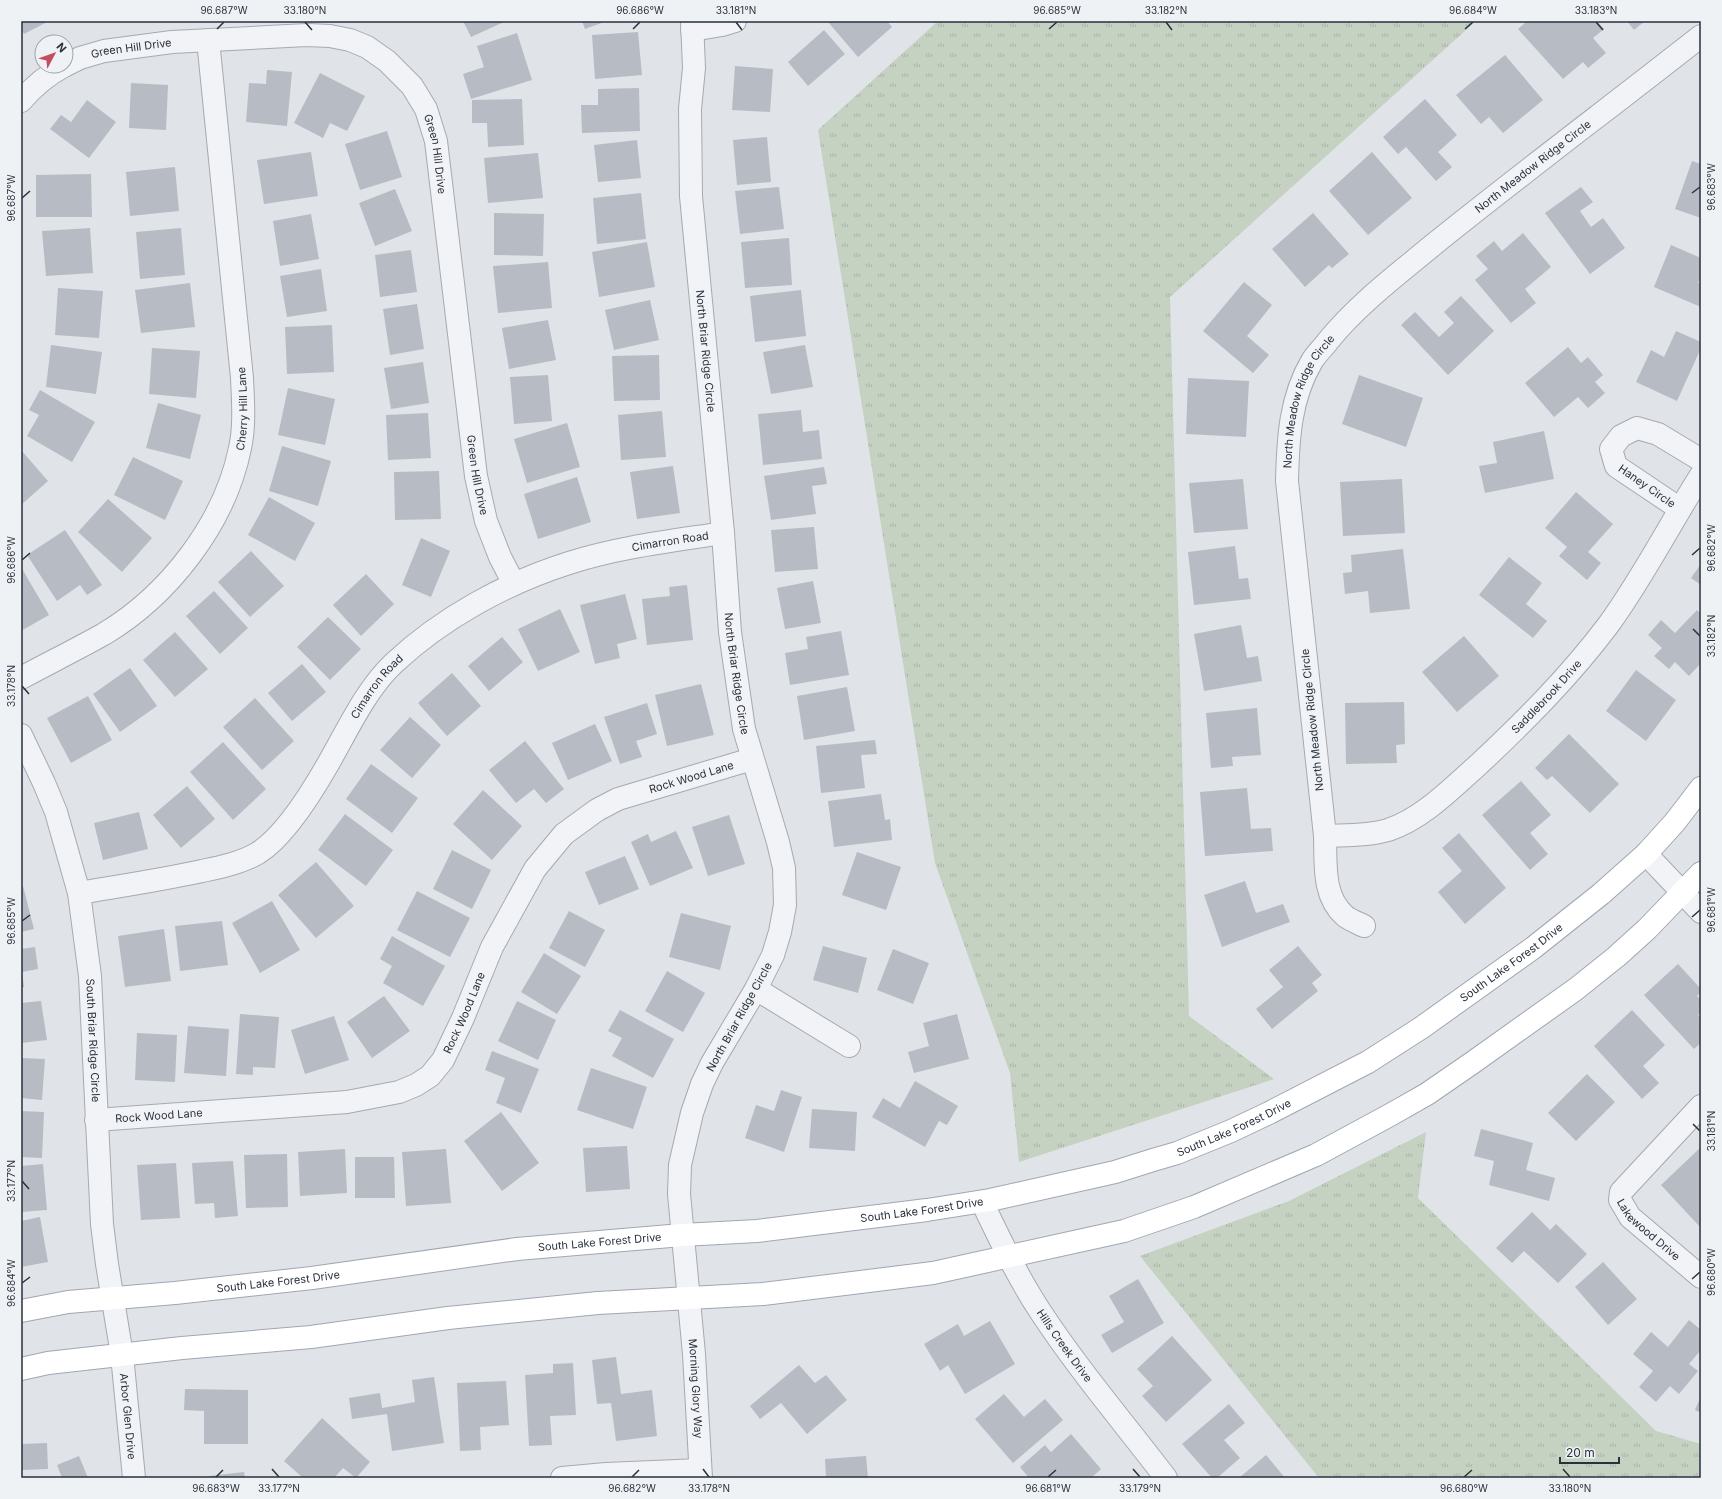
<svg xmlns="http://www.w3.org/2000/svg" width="1722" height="1499" viewBox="0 0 1722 1499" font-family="Inter,sans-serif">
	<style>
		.grass { fill: url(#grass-tufts) }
		.building { fill: #b7bcc4 }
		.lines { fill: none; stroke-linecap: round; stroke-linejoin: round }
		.minor-casing { stroke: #a5aab2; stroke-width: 24 }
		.major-casing { stroke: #a0a7b2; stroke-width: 24 }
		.minor { stroke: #f2f3f6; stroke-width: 22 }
		.major { stroke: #fff; stroke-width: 22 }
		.ticks { fill: none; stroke: #29313e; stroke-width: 1.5 }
		.labels { text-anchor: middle; stroke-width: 3; stroke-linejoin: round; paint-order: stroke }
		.street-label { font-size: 11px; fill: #29313e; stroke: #eff2f5 }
		.neatline { fill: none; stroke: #29313e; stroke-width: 1.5 }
		.ticks-label { font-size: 10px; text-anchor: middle; fill: #29313e }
	</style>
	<defs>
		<pattern id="grass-tufts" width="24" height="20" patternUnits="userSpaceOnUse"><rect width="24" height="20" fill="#c5d1c1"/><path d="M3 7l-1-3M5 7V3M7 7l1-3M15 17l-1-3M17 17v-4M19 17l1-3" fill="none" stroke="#a9b4a7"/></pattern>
	</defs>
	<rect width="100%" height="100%" fill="#e0e3e8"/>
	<path class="grass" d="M938,21H1476L1170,297L1189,1016L1274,1079L1019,1162L1010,1073L935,863L818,130Z
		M1426,1132L1418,1198L1656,1431L1701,1444V1478H1319L1140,1256L1289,1201Z"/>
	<path class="building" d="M21,21H49L24,34L21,28Z
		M463,21H506L471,37Z
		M582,21H607L585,29Z
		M829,21H887L892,27L858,57L828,22Z
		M1527,21H1597L1604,29L1593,38L1606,53L1588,68L1583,62L1563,79L1518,29Z
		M1627,21H1645L1634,30Z
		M824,30L845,54L808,86L788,62Z
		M638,32L642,75L595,79L592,35Z
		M517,33L532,80L471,99L463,74L484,67L477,46Z
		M1505,55L1543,100L1503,133L1489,117L1481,124L1456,95Z
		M735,66L773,69L770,112L732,110Z
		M267,70L292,72L287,126L246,122L249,83L266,84Z
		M320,73L365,96L347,131L330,123L323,138L294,123Z
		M131,83L168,85L166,130L129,128Z
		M639,88L640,131L582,133L581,105H598V89Z
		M522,99L524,145L488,147L487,123H472V100Z
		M1425,99L1457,135L1438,152L1452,167L1436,181L1406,147L1398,154L1383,137Z
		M87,100L116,122L89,158L50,129L61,115L71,122Z
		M387,131L402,177L360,190L345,144Z
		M767,137L771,182L737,185L733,140Z
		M637,140L641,178L598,182L594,145Z
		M311,152L318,196L264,204L257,160Z
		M1372,152L1412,198L1368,235L1329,191Z
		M538,153L543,198L488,203L484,158Z
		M1692,161L1701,164V218L1675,209Z
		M175,167L179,211L130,216L126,172Z
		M91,174L92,217H36V175Z
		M779,187L784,229L740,234L735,191Z
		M1581,187L1593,202L1580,211L1591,227L1603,218L1625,248L1590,274L1545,213Z
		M395,189L412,231L375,246L359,203Z
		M641,193L646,239L597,244L593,198Z
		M494,213L544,214L543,256L494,255Z
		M1313,213L1349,254L1332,268L1329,265L1305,287L1272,249Z
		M311,214L319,259L280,266L273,221Z
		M90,228L93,273L46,276L42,231Z
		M181,228L185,275L140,279L136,232Z
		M1523,233L1551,267L1525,289L1536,303L1511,323L1475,280L1488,269L1476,256L1494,241L1502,251Z
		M789,238L792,285L745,288L741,242Z
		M647,242L655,287L599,297L592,252Z
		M1671,245L1701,258V277L1698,283L1701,284V307L1654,287Z
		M411,250L417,292L380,297L375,255Z
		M548,262L552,308L498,313L493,266Z
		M321,269L327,311L287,317L280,276Z
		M1244,282L1272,305L1247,336L1269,355L1253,373L1203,331Z
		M190,283L195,327L141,333L135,290Z
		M58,288L103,291L99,338L55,335Z
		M801,290L806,336L755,342L750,296Z
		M1461,296L1494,331L1448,375L1401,325L1415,312L1439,337L1454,323L1444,312Z
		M650,300L659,340L614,350L605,310Z
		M417,304L424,349L390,355L383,309Z
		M548,320L556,360L509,369L502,328Z
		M332,325L334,372L287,374L285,327Z
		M1676,331L1701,342V348L1677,401L1636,382L1651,350L1664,357Z
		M51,345L102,352L96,394L46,387Z
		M805,345L813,387L771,394L763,352Z
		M1568,347L1581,363L1588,357L1603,375L1595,382L1605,393L1588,408L1578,397L1554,417L1525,383Z
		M152,348L200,351L196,398L149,394Z
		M659,355L660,400L614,401L612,356Z
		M423,362L429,403L391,409L384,368Z
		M548,375L552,421L514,424L510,377Z
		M1359,375L1423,398L1406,447L1342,424Z
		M1188,378L1249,381L1246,437L1186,434Z
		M288,388L335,399L325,445L278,435Z
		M40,390L95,422L72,462L27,436L39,415L29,410Z
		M158,403L201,415L190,459L146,448Z
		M801,410L803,432L819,430L822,459L763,465L758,414Z
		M662,411L666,457L621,460L618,415Z
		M428,413L431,458L388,460L386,415Z
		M567,423L580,467L527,483L514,439Z
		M1544,431L1554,479L1485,493L1479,466L1497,463L1493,442Z
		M282,446L331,461L318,506L269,491Z
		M21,450L48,481L21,505Z
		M133,457L183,481L165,520L114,495Z
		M673,466L680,513L637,519L630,472Z
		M824,467L827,484L812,486L816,514L771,520L764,476Z
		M439,471L441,519L395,520L394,472Z
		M577,477L591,522L538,539L524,494Z
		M1243,479L1248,529L1194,533L1189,483Z
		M1402,479L1405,533L1343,536L1340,482Z
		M1576,492L1613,524L1588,552L1601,563L1587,580L1559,556L1567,547L1545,528Z
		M269,497L315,523L295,561L248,535Z
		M108,499L152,538L122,572L78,532Z
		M814,527L818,569L775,572L771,530Z
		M65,530L102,585L87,595L80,585L57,601L27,555Z
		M421,538L450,551L431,597L402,585Z
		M1235,546L1239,579L1248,578L1251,599L1194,605L1188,552Z
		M1403,549L1410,609L1370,613L1368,591L1345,594L1343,573L1352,572L1351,555Z
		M251,551L284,586L250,617L218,582Z
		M1509,557L1542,583L1526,604L1547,621L1533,638L1479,595Z
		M1701,564V585L1691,578Z
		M21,567L49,615L21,631Z
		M366,574L394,604L361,636L333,605Z
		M813,581L821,623L785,629L777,588Z
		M687,585L693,640L647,645L642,599L670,596L669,587Z
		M214,591L248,628L220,654L186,616Z
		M625,594L637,639L617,644L620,658L595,664L580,605Z
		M560,609L580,652L538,671L518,629Z
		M1697,610L1701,614V663L1689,676L1675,662L1669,669L1654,656L1662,648L1648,635L1661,620L1675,633Z
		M328,617L361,649L330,680L297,647Z
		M1241,625L1247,658L1258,656L1262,681L1204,691L1194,634Z
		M841,631L849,675L790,685L785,653L808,649L806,637Z
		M175,632L208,669L175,697L143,660Z
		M1464,636L1499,676L1457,712L1422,672Z
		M502,637L523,662L489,691L468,666Z
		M302,664L326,692L292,721L268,693Z
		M130,668L157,706L120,732L93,694Z
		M1636,670L1676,700L1646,741L1606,711Z
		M452,673L481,706L447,736L418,703Z
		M701,684L714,735L667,746L655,695Z
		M847,687L855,731L804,740L797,696Z
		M88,696L112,740L71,763L47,718Z
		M255,698L294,741L262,770L223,727Z
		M1404,702L1405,744L1396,745L1397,763L1346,764L1345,703Z
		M647,703L657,734L636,741L642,757L620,764L604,717Z
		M1257,708L1261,755L1232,757L1233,766L1211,768L1206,713Z
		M410,717L441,745L412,778L380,750Z
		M595,724L612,761L568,780L552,743Z
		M1569,734L1619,784L1590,813L1552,776L1547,780L1535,768Z
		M875,740L877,754L861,755L865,788L821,793L816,746Z
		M525,741L564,789L546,803L534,789L516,803L489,770Z
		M223,742L266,789L233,820L190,772Z
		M371,764L418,798L392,833L346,799Z
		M1521,781L1551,815L1530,833L1548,854L1530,870L1482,815Z
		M187,786L215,819L181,848L153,815Z
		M1247,788L1251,829L1271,828L1273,851L1205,856L1200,792Z
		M483,790L522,826L492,860L453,824Z
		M881,794L885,820L890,819L892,840L834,847L828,801Z
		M139,812L148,849L103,860L94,823Z
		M345,814L393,850L366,886L318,850Z
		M729,815L745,864L708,876L692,827Z
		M676,831L693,868L650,886L631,842L648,834L651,842Z
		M1459,833L1506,888L1465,924L1438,892L1462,871L1442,848Z
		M452,850L491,870L472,909L433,889Z
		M857,852L901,867L886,910L842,895Z
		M625,856L639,889L599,905L585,872Z
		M316,862L354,906L316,938L278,895Z
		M1245,881L1256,913L1283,904L1290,922L1222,947L1204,895Z
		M21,886H23L34,929L21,932Z
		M417,891L470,918L450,957L397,930Z
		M272,901L300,950L260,973L232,923Z
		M569,911L605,930L585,967L549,948Z
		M681,913L731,926L720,970L669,957Z
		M222,921L228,965L180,971L175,926Z
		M164,929L171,981L125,987L118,936Z
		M392,936L445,966L423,1006L383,983L392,966L380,959Z
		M823,946L867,958L858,993L813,980Z
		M1298,946L1322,975L1312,983L1318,991L1272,1029L1256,1009L1283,987L1269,970Z
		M35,947L38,969L22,972L24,987L21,988V949Z
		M893,949L929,963L913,1004L877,990Z
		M544,953L581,976L557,1014L521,992Z
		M1678,964L1701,989V992L1697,996L1701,1001V1012L1698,1015L1701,1019V1043L1694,1049L1644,995Z
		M667,971L705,993L683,1032L645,1011Z
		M384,996L410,1031L372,1058L347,1022Z
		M41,1001L47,1040L21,1043V1003Z
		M517,1001L556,1020L538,1060L498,1041Z
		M620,1010L674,1039L653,1078L612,1056L622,1038L608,1031Z
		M1632,1010L1665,1045L1643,1066L1659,1083L1642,1099L1594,1046Z
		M240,1014L279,1017L275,1068L253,1067V1075L236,1074Z
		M957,1014L969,1059L914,1073L908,1052L929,1046L923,1023Z
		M334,1016L349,1060L305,1074L291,1030Z
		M188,1026L229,1029L226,1076L184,1073Z
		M137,1033L177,1035L175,1082L135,1080Z
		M492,1051L539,1069L521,1113L496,1103L505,1078L485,1070Z
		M21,1058L45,1059L42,1100L21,1098Z
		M591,1068L647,1087L633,1129L577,1110Z
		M1587,1074L1615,1102L1576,1141L1548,1113Z
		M915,1081L958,1106L947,1125L939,1121L925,1147L872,1117L883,1098L900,1108Z
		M781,1090L802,1097L784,1152L745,1138L756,1105L774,1111Z
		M812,1109L857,1112L855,1151L809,1148Z
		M21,1111L44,1112L42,1158L21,1157Z
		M501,1112L539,1163L502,1191L464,1141Z
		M1481,1129L1533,1143L1526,1170L1555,1178L1549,1201L1489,1185L1494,1161L1474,1156Z
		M627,1146L630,1189L586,1192L583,1148Z
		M1700,1148L1701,1149V1228L1661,1185Z
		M345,1149L347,1193L300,1196L298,1152Z
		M446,1149L451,1203L406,1206L402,1152Z
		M287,1154L288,1207L246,1208L244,1155Z
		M355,1157H394L395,1198H355Z
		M233,1161L238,1216L215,1218L214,1203L195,1204L192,1163Z
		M176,1163L180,1218L141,1220L137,1165Z
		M43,1164L47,1210L21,1212V1166Z
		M1532,1212L1550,1230L1556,1224L1587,1254L1558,1283L1524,1251L1512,1263L1496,1248Z
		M40,1217L48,1262L21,1267V1221Z
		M1603,1262L1637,1299L1608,1325L1575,1287Z
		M1138,1279L1164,1323L1112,1353L1101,1335L1124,1322L1109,1296Z
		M1689,1320L1701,1330V1350L1689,1364L1698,1371L1679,1394L1670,1386L1656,1402L1639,1387L1653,1371L1633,1354L1651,1332L1668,1347Z
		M990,1321L1015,1364L965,1394L948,1365L940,1371L924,1344L958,1324L964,1336Z
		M1172,1336L1212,1380L1166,1422L1142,1396L1153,1386L1137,1369Z
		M616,1357L621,1394L652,1390L657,1436L616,1441L611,1403L597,1404L592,1360Z
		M573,1363L576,1415L550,1416L552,1445L529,1446L525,1375L553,1373V1364Z
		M799,1365L815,1383L826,1375L847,1400L807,1434L781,1403L760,1419L750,1406Z
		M434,1377L444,1443L392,1451L387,1414L352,1419L349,1398L380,1393L382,1408L415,1402L412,1380Z
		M506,1381L509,1425L480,1427L481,1450L460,1451L457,1383Z
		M185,1389L248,1390V1444H204V1411L184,1410Z
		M1004,1394L1024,1417L1045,1399L1063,1420L1013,1463L975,1419Z
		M1701,1396V1413L1695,1410Z
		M1229,1404L1245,1423L1224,1440L1240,1458L1217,1478H1212L1182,1444Z
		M322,1418L370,1462L356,1478L343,1468L334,1478H303L284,1461Z
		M1071,1434L1101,1469L1091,1478H1029L1020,1467L1045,1445L1051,1452Z
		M47,1443L48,1469L21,1470V1444Z
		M1266,1455L1285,1478H1239Z
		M79,1456L88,1478H62L57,1465Z
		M866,1456L868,1478H826L825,1459Z
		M244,1472L245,1478H209V1476Z"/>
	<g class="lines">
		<g class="minor-casing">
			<g id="minor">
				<path id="s1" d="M692,21L694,68L690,109L691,196L723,533L730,632L744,729L778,842L784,868L785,905L780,932L773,955L756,989L712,1063L702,1084L692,1113L680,1165L679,1194L694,1354L701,1478"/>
				<path d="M692,30L722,25L735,21"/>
				<path id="s2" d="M66,65L80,58L104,51L172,42L307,35L330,36L350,40L367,47L387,61L412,86L426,109L436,141L476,476L486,521L500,557L514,584"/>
				<path d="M21,101C33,87 47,75 64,66"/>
				<path d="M1680,509L1616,466L1611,449L1621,436L1637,428L1658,434L1701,460"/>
				<path id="s3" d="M21,678C49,663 77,649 104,634C169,595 225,523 240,448C245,426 243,401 242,378L208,40"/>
				<path id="s4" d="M21,735L44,783L56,812L79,893L90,976L102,1224L107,1264L122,1355L134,1478"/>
				<path id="s5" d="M1325,836C1346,835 1367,836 1388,830C1422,819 1451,789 1478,765C1525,721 1570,676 1609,624C1643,577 1670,524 1701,475"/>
				<path d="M1646,854L1701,912"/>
				<path id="s6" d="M79,893C120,886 161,880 202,871C221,867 241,863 258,853C285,836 312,792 328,764C347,731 366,689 394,663C442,618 506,583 569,563C619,547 672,541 723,533"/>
				<path id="s7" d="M1364,926C1358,923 1350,920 1345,916C1322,896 1326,863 1325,836L1287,481C1288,439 1290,398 1312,361C1316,354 1323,348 1328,341C1358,304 1397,275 1433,245C1521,174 1612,106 1701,36"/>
				<path d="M756,989L849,1046"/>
				<path id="s8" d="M1701,1106L1621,1192L1620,1200L1630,1217L1701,1277"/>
				<path id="s9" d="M96,1120L347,1102L399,1092L416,1085L430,1076L443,1060L463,1018L492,947L535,869L564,834L597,810L618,799L752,759"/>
				<path id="s10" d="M982,1202C1000,1239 1017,1276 1040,1311C1078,1369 1124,1423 1166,1478"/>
				<path d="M562,1478L606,1474L700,1470"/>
			</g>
		</g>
		<g class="major-casing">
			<g id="major">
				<path id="s11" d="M21,1311L68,1302L175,1293L312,1278L517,1249L682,1235L757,1231L927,1210L990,1200L1115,1172L1153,1160L1177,1153L1231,1131L1269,1113L1368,1062L1421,1028L1533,948L1601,894L1646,854L1675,822L1701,788"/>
				<path d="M21,1369L48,1363L182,1348L311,1337L448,1318L598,1303L763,1294L933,1273L1124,1231L1194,1207L1316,1155L1390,1115L1427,1094L1472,1063L1576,989L1616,957L1647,929L1701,873"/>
			</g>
		</g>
		<use href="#minor" class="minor"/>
		<use href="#major" class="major"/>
	</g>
	<path class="ticks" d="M305,22L312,30M736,22L742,30M1166,22L1172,30M1596,22L1603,30M217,29L224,22M633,29L640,22M1049,29L1057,22M1465,29L1473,22M1692,193L1700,187M22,198L30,191M1692,555L1700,548M22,560L30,553M1693,629L1700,636M22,686L29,694M1692,917L1700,910M22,921L30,915M1693,1124L1700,1131M22,1181L29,1189M1692,1279L1700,1272M22,1283L30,1277M272,1469L279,1477M703,1469L709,1477M1133,1469L1140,1477M1563,1469L1570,1477M216,1477L223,1470M632,1477L639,1470M1048,1477L1056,1470M1464,1477L1472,1470"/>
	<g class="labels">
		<g class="street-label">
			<text dy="4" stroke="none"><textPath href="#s2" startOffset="68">Green Hill Drive</textPath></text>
			<text dy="4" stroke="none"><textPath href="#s2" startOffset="439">Green Hill Drive</textPath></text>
			<text dy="4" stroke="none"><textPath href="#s7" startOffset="883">North Meadow Ridge Circle</textPath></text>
			<text dy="4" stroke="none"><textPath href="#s1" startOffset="331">North Briar Ridge Circle</textPath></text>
			<text dy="4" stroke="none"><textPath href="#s7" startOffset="548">North Meadow Ridge Circle</textPath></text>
			<text dy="4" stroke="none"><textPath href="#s3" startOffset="370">Cherry Hill Lane</textPath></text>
			<text dy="4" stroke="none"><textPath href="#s2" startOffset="763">Green Hill Drive</textPath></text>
			<text transform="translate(1647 486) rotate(35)" y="4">Haney Circle</text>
			<text dy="4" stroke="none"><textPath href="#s6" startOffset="726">Cimarron Road</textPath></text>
			<text dy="4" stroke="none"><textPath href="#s1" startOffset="655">North Briar Ridge Circle</textPath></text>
			<text dy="4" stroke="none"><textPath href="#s6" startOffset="390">Cimarron Road</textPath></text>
			<text dy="4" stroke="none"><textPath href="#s5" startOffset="272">Saddlebrook Drive</textPath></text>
			<text transform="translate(1312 720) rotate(-96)" y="4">North Meadow Ridge Circle</text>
			<text dy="4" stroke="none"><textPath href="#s9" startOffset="759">Rock Wood Lane</textPath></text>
			<text dy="4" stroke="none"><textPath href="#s11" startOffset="1555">South Lake Forest Drive</textPath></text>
			<text dy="4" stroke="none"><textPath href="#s9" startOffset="412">Rock Wood Lane</textPath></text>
			<text transform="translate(739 1017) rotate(-61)" y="4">North Briar Ridge Circle</text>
			<text dy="4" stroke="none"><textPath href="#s4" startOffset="317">South Briar Ridge Circle</textPath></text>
			<text dy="4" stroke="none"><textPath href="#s9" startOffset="63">Rock Wood Lane</textPath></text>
			<text dy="4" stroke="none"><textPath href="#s11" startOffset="1231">South Lake Forest Drive</textPath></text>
			<text dy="4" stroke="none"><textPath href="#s11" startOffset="907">South Lake Forest Drive</textPath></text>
			<text dy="4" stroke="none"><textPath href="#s8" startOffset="167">Lakewood Drive</textPath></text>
			<text dy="4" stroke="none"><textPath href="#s11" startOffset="583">South Lake Forest Drive</textPath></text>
			<text dy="4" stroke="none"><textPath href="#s11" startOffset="259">South Lake Forest Drive</textPath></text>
			<text dy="4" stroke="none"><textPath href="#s10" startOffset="166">Hills Creek Drive</textPath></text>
			<text dy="4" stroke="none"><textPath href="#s1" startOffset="1400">Morning Glory Way</textPath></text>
			<text dy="4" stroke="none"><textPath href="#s4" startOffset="695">Arbor Glen Drive</textPath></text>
		</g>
	</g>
	<rect width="1722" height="1499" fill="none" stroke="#eff2f5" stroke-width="44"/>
	<g transform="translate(54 54) rotate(49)"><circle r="19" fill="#eff2f5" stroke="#a0a5ac"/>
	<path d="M0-3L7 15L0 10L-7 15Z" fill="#c44d60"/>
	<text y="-6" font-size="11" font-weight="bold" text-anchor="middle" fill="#29313e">N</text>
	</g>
	<path d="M1560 1457v6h59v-6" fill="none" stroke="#29313e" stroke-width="2"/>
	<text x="1566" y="1457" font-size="12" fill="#29313e" stroke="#eff2f5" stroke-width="3" paint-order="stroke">20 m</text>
	<rect x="22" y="22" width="1678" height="1455" class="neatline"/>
	<g class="ticks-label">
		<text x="224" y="14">96.687°W</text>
		<text x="305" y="14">33.180°N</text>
		<text x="640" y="14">96.686°W</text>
		<text x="736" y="14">33.181°N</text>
		<text x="1057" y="14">96.685°W</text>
		<text x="1166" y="14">33.182°N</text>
		<text x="1473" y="14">96.684°W</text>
		<text x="1596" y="14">33.183°N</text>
		<text transform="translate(1711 187) rotate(-90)" y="4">96.683°W</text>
		<text transform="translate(11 198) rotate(-90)" y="4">96.687°W</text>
		<text transform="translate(1711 548) rotate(-90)" y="4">96.682°W</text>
		<text transform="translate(11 560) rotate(-90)" y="4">96.686°W</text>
		<text transform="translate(1711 636) rotate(-90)" y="4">33.182°N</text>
		<text transform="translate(11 686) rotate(-90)" y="4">33.178°N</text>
		<text transform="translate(1711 910) rotate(-90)" y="4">96.681°W</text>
		<text transform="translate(11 921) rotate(-90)" y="4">96.685°W</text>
		<text transform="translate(1711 1131) rotate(-90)" y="4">33.181°N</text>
		<text transform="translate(11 1181) rotate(-90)" y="4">33.177°N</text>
		<text transform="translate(1711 1272) rotate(-90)" y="4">96.680°W</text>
		<text transform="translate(11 1283) rotate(-90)" y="4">96.684°W</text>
		<text x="216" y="1492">96.683°W</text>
		<text x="279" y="1492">33.177°N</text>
		<text x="632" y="1492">96.682°W</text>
		<text x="709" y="1492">33.178°N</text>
		<text x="1048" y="1492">96.681°W</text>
		<text x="1140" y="1492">33.179°N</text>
		<text x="1464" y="1492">96.680°W</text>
		<text x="1570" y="1492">33.180°N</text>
	</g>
</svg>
